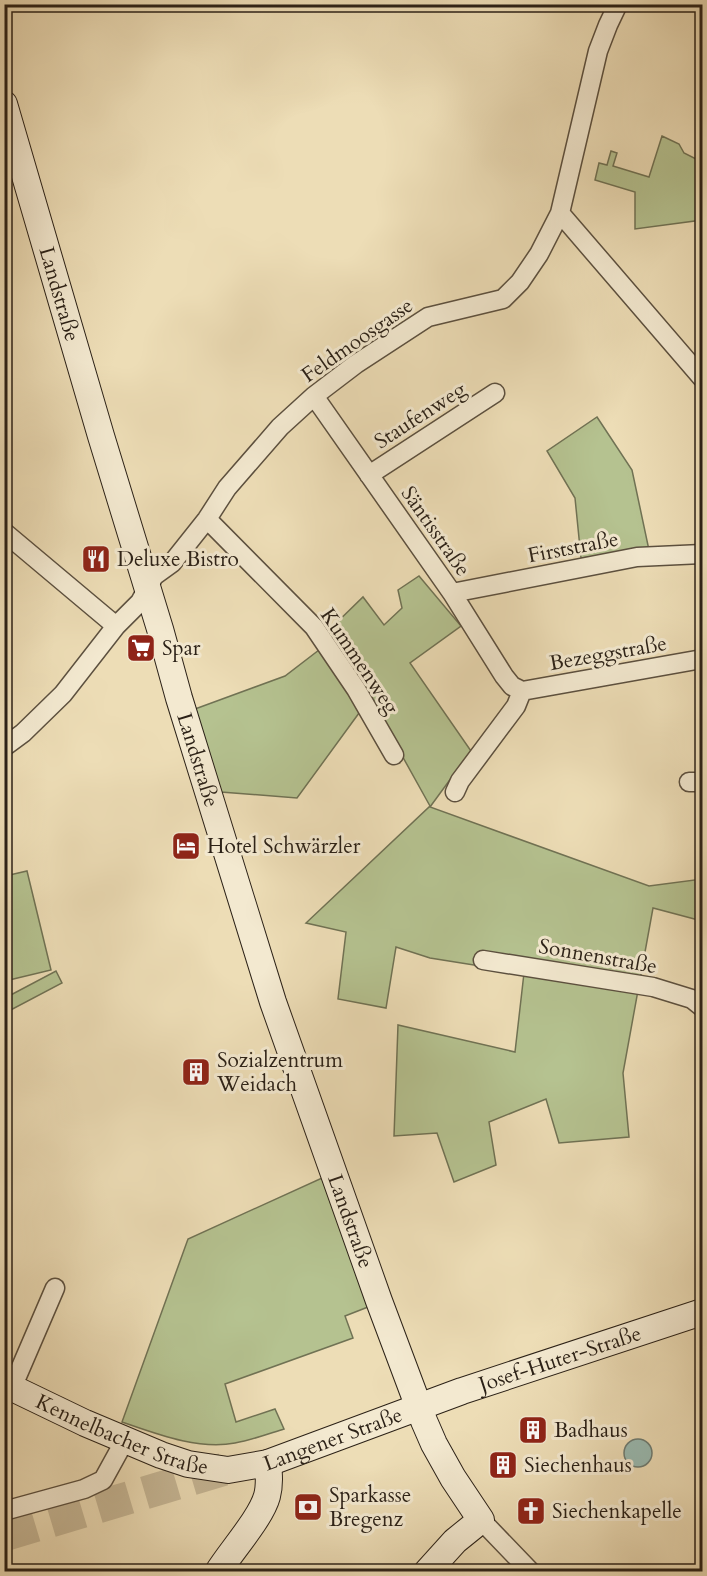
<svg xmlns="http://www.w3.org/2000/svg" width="707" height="1576" viewBox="0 0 707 1576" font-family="Cardo,serif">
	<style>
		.green { fill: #b5c290; stroke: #707254; stroke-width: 1.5 }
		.water { fill: #9abbb2; stroke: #6e7d74; stroke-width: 1.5 }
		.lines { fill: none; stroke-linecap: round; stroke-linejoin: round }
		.highway-tunnel { stroke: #c6b796; stroke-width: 33; stroke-dasharray: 33 16; stroke-linecap: butt }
		.street-casing { stroke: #5c503f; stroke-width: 21 }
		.secondary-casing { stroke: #2b2117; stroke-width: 28 }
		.street { stroke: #f3e9d0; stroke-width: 18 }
		.secondary { stroke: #f3e9d0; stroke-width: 26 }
		.labels { text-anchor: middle; stroke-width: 6; stroke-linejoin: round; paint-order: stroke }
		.street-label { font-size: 21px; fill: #2b2117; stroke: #f3e9d0 }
		.poi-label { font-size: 21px; fill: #2b2117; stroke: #f3e9d0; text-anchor: start }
	</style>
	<rect width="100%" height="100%" fill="#edddb6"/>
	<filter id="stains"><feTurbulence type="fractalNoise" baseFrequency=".00333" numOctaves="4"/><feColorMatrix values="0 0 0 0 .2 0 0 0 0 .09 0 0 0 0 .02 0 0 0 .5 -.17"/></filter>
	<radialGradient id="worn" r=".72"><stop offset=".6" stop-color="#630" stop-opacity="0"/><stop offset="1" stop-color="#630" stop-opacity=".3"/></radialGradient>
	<path class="green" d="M662,136L679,144L684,153L702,162V220L635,229V192L595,180L599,163L607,165L611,151L617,153L613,166L649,177Z
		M597,417L632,470L649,550L581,558L575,498L547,451Z
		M419,576L461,626L410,663L471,751L430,807L649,886L702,879V921L653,908L623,1073L629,1137L559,1143L546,1099L489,1122L496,1165L454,1182L437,1133L394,1136L398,1025L515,1052L524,973L430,958L396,947L386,1008L338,999L346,932L306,923L430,806L370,698L297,798L221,792L195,709L285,676L332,640L326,633L363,597L384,625L402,608L398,590Z
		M27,871L51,970L5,981V876Z
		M56,971L62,983L5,1013V998Z
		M322,1178L368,1307L345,1316L353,1338L225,1384L236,1422L275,1409L284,1429C268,1434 252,1440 235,1443C198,1450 157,1434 122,1422L188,1239Z"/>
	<path class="water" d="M624 1453a14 14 0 1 1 28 0a14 14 0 1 1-28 0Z"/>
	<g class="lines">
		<path class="highway-tunnel" d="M4,1535L238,1465"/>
		<g class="street-casing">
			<path id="street" d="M560,213L702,378
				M314,396L452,593L504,676L512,686L522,691
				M369,475L495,393
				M207,519L314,627L356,689L394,755
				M4,532L116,626
				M452,593L637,557L702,554
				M522,691L702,659
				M4,747L23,733L63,694L116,626L140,602L154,576L172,563L207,519L227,488L280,427L314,396L356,364L428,317L503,299L520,282L539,254L560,213L598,51L608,25L618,4
				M689,782H702
				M455,792L460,781L516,706L522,691
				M483,960L653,987L692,999L702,1007
				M12,1388L55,1288
				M4,1511L84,1489L103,1480L125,1440
				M481,1520L531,1572"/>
		</g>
		<g class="secondary-casing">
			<g id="secondary">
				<path id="s1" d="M4,104L101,436L160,629L179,698L273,1002L379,1301L424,1421L434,1444L453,1478L481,1520L455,1541L427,1572"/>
				<path id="s2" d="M4,1384L85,1423L161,1455L188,1464L228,1470L268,1463L462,1391L702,1312"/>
				<path d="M218,1572C231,1551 261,1518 267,1496C270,1485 269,1474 268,1463"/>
			</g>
		</g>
		<use href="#street" class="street"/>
		<use href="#secondary" class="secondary"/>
	</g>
	<defs>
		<g id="restaurant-square" transform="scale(1.5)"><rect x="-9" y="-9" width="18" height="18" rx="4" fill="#8f2418" stroke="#f3e9d0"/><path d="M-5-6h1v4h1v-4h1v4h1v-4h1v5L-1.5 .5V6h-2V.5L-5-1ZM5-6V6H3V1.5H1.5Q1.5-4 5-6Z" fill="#fff"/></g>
		<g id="supermarket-square" transform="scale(1.5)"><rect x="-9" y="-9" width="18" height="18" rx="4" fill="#8f2418" stroke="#f3e9d0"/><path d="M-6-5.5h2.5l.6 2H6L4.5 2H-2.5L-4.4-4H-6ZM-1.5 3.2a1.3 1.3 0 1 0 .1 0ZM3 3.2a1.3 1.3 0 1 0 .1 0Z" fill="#fff"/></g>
		<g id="hotel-square" transform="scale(1.5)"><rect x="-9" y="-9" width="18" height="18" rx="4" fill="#8f2418" stroke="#f3e9d0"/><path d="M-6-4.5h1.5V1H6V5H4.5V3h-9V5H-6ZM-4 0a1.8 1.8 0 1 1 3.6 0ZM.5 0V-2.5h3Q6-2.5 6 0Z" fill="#fff"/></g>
		<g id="building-square" transform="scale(1.5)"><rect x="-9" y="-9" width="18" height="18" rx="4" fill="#8f2418" stroke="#f3e9d0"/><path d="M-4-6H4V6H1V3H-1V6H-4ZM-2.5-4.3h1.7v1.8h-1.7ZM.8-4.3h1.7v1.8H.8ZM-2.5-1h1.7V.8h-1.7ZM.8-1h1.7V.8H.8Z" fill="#fff"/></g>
		<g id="bank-square" transform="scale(1.5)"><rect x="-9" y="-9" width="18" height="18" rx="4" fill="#8f2418" stroke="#f3e9d0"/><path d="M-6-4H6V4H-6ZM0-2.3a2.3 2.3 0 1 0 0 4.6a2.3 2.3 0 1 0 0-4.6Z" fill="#fff"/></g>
		<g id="church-square" transform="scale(1.5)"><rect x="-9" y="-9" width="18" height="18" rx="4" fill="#8f2418" stroke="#f3e9d0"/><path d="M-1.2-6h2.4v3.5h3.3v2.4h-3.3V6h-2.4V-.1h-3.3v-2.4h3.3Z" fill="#fff"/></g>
	</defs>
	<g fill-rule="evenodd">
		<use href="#restaurant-square" x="96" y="559"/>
		<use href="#supermarket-square" x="141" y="648"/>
		<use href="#hotel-square" x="186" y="846"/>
		<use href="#building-square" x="196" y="1072"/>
		<use href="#building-square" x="533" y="1430"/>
		<use href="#building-square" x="503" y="1465"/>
		<use href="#bank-square" x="308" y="1507"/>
		<use href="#church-square" x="531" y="1511"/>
	</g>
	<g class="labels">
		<g class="street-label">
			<text dy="7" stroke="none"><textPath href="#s1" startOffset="198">Landstraße</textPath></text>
			<text transform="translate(357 340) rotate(-35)" y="7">Feldmoosgasse</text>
			<text transform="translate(420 415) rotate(-33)" y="7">Staufenweg</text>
			<text transform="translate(436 531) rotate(55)" y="7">Säntisstraße</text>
			<text transform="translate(573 547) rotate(-11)" y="7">Firststraße</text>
			<text transform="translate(608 653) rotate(-10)" y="7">Bezeggstraße</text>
			<text transform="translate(360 661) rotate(56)" y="7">Kummenweg</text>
			<text dy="7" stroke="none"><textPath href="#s1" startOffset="684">Landstraße</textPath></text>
			<text transform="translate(598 956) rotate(10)" y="7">Sonnenstraße</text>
			<text dy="7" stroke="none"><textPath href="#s1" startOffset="1170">Landstraße</textPath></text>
			<text dy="7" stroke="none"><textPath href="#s2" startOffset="592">Josef-Huter-Straße</textPath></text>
			<text dy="7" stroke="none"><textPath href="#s2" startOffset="129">Kennelbacher Straße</textPath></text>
			<text dy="7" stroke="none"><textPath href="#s2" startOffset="351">Langener Straße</textPath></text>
		</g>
		<g class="poi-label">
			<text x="117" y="566">Deluxe Bistro</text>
			<text x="162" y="655">Spar</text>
			<text x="207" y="853">Hotel Schwärzler</text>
			<text x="217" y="1067">Sozialzentrum<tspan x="217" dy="24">Weidach</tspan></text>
			<text x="554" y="1437">Badhaus</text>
			<text x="524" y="1472">Siechenhaus</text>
			<text x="329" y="1502">Sparkasse<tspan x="329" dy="24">Bregenz</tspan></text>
			<text x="552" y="1518">Siechenkapelle</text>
		</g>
	</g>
	<rect width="707" height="1576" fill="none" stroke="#edddb6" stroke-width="24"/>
	<rect x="6" y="6" width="695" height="1564" fill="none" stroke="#2b2117" stroke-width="3"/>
	<rect x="12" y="12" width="683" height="1552" fill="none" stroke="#2b2117" stroke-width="1.5"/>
	<rect width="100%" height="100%" filter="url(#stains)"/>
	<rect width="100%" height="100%" fill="url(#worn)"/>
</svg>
